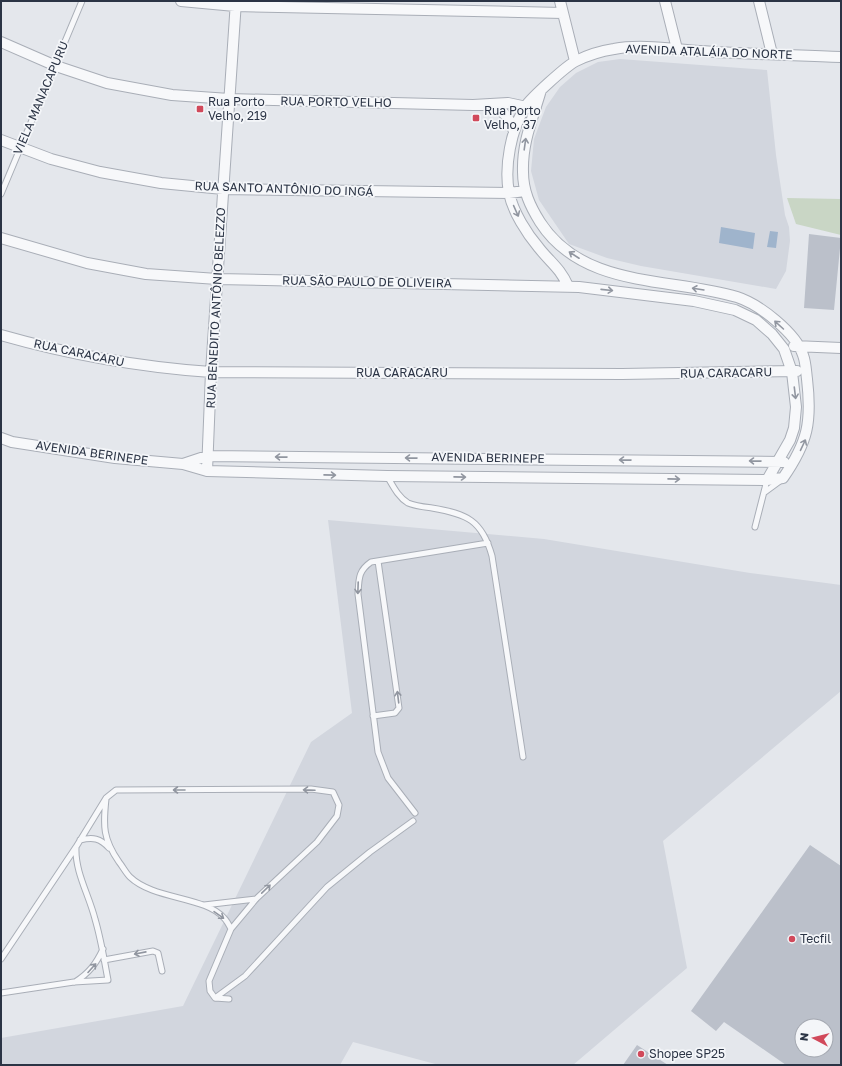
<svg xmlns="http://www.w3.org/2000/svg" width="842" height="1066" viewBox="0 0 842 1066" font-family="'Golos Text',sans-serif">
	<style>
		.built { fill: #d2d6de }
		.green { fill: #c9d6c5 }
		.water { fill: #9fb4cc }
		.building { fill: #bbc0ca; fill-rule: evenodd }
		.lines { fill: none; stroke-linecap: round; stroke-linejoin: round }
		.service-casing { stroke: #a9aeb7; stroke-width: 7 }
		.minor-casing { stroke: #a9aeb7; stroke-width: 12 }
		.service { stroke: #f7f8fa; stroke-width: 5 }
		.minor { stroke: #f7f8fa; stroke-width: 10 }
		.oneway { stroke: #9196a0 }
		.poi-dot { fill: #d1495b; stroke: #f4f6f9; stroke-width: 1.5 }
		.labels { text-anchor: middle; stroke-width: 3.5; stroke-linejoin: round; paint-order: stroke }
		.street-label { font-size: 12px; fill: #2b3445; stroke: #f4f6f9 }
		.poi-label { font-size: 12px; fill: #2b3445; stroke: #f4f6f9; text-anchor: start }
	</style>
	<rect width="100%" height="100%" fill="#e4e7ec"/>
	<path class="built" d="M620,59L767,70L776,155L785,215L789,227L790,241L786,271L776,289L641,266L607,258L569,244L539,200L531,171L534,139L546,107L560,87L576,73L598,62Z
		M328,520L544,539L750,573L841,585V691L663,841L687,968L573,1065H439L353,1042L340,1065H1V1038L183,1006L311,742L352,713Z"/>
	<path class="green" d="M787,198L841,199V235L796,224Z"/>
	<path class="water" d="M721,227L755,233L753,249L719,243Z
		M770,231L778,232L776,248L767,247Z"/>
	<path class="building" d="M809,234L841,238L834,310L804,308Z
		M810,845L841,866V1065H786L724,1022L716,1031L691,1011ZM802,1026H826V1050H802Z
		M637,1045L668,1065H623Z"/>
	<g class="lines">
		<g class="service-casing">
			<path id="service" d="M1,194L82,1
				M387,476C393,486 398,497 408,503C415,506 424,507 432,508C467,514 482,520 492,556L523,757
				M765,492L780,481
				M755,527L767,480
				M373,716L395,713L399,708L378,561
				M106,799C103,826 103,839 119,862C123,867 126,873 130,877C154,900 205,896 224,918C227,921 229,925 231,929
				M415,813L388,778L378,752L358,594C359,579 358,571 371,562L488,543
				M80,840C93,837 100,838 109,848
				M204,905L256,899
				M1,959L76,847L106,798L116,790L311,789L333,792L339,805L337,816L317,842L256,899L231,929L209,981L210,991L215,998L229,999
				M104,960L153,951L158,953L162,971
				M75,982C89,973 96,964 103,949
				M1,993L74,982L108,980C104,959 101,939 95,919C89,895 75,872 76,848
				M215,998L245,976L327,887L370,852L413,821"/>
		</g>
		<g class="minor-casing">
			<path id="minor" d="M181,1L235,6L563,13
				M560,1L575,61
				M665,1L677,49
				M759,1L772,54
				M1,42L56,66L107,83L172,95L229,99L473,105L508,103L536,109
				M490,104C503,111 510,117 514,132
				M1,140L51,159L100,172L161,183L223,189L509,193L525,191
				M1,238L87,263L146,274L217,279L579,287L694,301L735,310L756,320L772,334L784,349L792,372L796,407L794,428L790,440L767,480
				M568,286C560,268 551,263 539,248C527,234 513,212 509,193C504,166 511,130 525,107C531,98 566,66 576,61C588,55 601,51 614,49C640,44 672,49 699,51C746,54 794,55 841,57
				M1,335C71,355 139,367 211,372L622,374L797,371
				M794,346L841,348
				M1,438L12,442L115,458L183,464L207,471L387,476L767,480L783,478C808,442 812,422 807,379C806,372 806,363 803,355C796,333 759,304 737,297C670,277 583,289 540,222C530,206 523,191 523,172C522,142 533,118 541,90
				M183,464L207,456L784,462
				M207,471L211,372L236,1"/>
		</g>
		<use href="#service" class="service"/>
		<use href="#minor" class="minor"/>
	</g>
	<defs><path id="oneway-shaft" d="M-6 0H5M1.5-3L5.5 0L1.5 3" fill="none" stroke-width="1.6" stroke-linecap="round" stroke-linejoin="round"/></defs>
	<g class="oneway">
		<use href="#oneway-shaft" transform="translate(525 144) rotate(-82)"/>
		<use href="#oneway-shaft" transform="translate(516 211) rotate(66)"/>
		<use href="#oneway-shaft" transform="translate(574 255) rotate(-147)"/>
		<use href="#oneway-shaft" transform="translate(698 289) rotate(-171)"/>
		<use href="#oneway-shaft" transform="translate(607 290) rotate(6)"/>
		<use href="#oneway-shaft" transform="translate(779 325) rotate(-138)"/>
		<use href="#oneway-shaft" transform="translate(795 393) rotate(83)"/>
		<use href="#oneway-shaft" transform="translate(803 445) rotate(-65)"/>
		<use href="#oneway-shaft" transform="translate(281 457) rotate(-179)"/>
		<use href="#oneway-shaft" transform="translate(411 458) rotate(-179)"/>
		<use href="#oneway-shaft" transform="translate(625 460) rotate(-179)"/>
		<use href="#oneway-shaft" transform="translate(755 461) rotate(-179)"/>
		<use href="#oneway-shaft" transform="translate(330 475) rotate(1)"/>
		<use href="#oneway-shaft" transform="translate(460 477) rotate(1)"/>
		<use href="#oneway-shaft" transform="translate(674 479) rotate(1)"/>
		<use href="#oneway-shaft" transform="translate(358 588) rotate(92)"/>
		<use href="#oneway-shaft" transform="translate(398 697) rotate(-97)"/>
		<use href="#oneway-shaft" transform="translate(179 790) rotate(180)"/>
		<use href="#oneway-shaft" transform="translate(309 790) rotate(-178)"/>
		<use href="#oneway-shaft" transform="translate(266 889) rotate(-44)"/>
		<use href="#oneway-shaft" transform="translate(219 915) rotate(35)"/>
		<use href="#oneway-shaft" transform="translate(140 953) rotate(169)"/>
		<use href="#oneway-shaft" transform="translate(92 968) rotate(-48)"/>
	</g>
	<g class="poi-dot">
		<rect x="196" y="105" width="8" height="8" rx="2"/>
		<rect x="472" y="114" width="8" height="8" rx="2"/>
		<circle cx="792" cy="939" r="4"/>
		<circle cx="641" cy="1054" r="4"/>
	</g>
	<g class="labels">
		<g class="street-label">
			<text transform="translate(709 52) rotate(2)" y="4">AVENIDA ATALÁIA DO NORTE</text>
			<text transform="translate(41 98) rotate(-67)" y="4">VIELA MANACAPURU</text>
			<text transform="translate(336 102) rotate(1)" y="4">RUA PORTO VELHO</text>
			<text transform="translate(284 189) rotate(2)" y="4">RUA SANTO ANTÔNIO DO INGÁ</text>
			<text transform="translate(367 282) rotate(1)" y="4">RUA SÃO PAULO DE OLIVEIRA</text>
			<text transform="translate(216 308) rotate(-87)" y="4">RUA BENEDITO ANTÔNIO BELEZZO</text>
			<text transform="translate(79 353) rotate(12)" y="4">RUA CARACARU</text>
			<text x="402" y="377">RUA CARACARU</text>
			<text transform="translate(726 373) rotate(-1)" y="4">RUA CARACARU</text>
			<text transform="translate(92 453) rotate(8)" y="4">AVENIDA BERINEPE</text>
			<text transform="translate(488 458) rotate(1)" y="4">AVENIDA BERINEPE</text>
		</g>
		<g class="poi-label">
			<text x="208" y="106">Rua Porto<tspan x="208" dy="14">Velho, 219</tspan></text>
			<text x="484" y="115">Rua Porto<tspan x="484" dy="14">Velho, 37</tspan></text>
			<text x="800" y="943">Tecfil</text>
			<text x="649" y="1058">Shopee SP25</text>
		</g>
	</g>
	<rect width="842" height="1066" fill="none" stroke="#2b3445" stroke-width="4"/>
	<g transform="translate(814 1038) rotate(277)"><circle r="19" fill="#f4f6f9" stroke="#a4a8b1"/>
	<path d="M0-3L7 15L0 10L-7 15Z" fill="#d1495b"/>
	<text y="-6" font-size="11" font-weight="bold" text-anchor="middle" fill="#2b3445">N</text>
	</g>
</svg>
